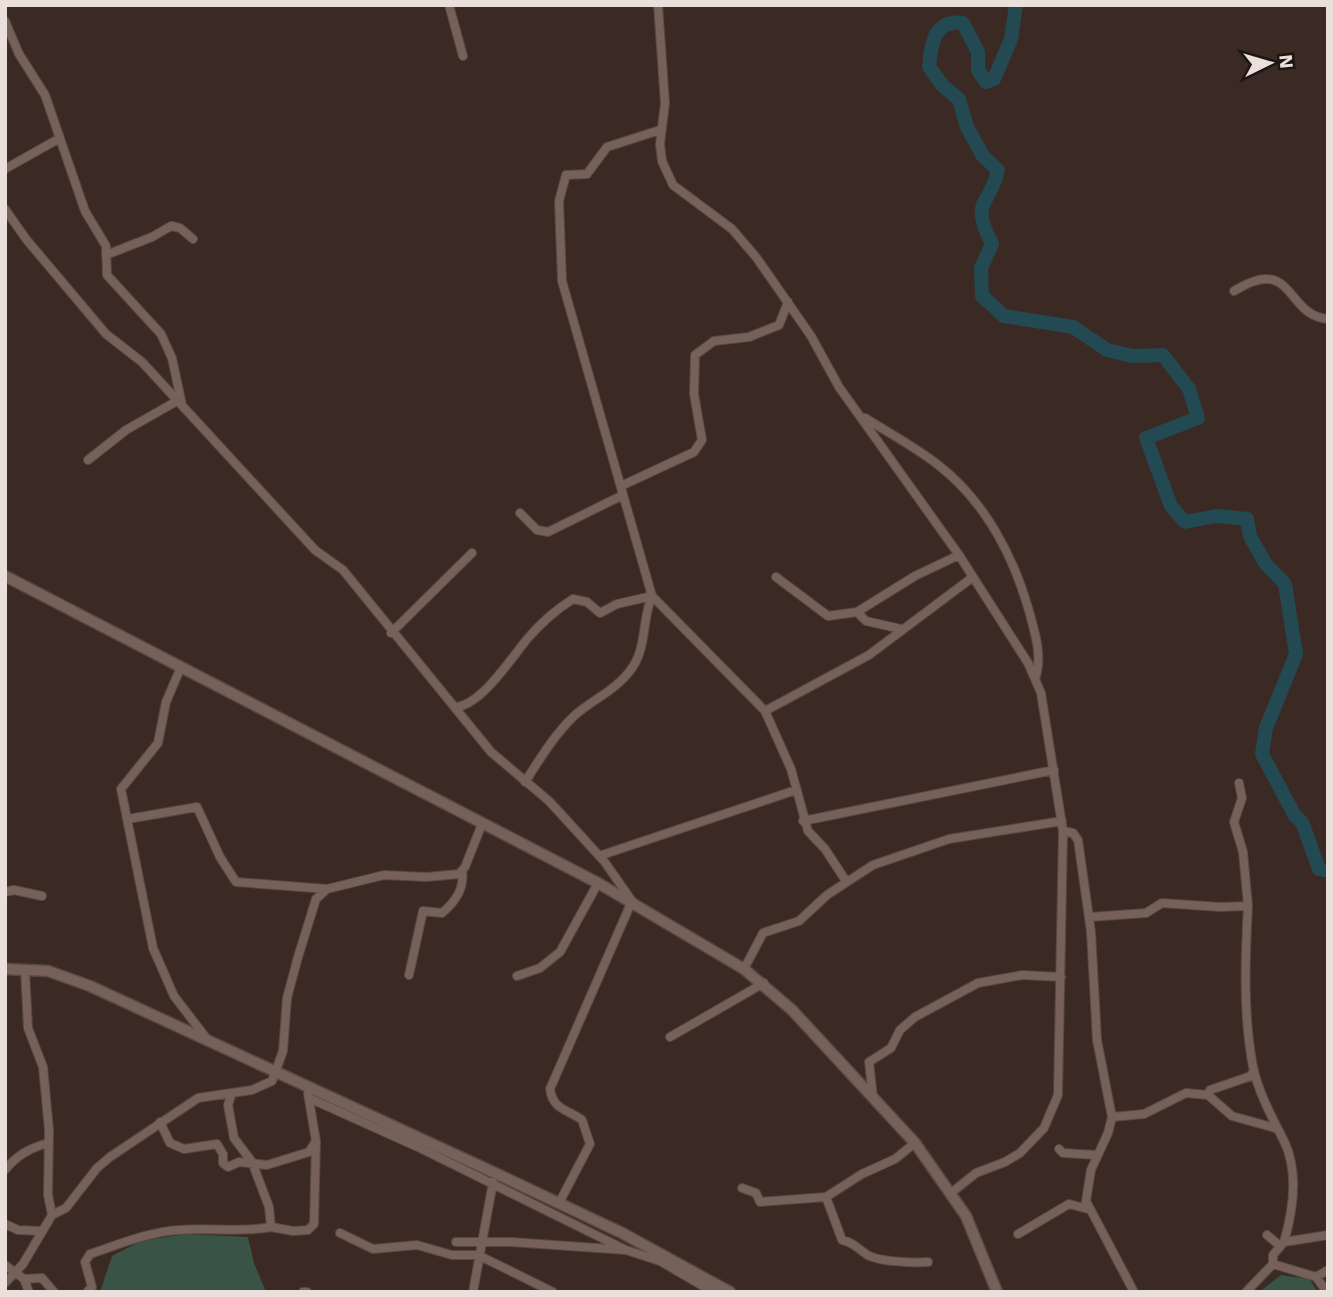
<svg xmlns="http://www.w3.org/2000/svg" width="1333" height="1297" viewBox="0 0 1333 1297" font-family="'Work Sans',sans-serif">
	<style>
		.green { fill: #395347 }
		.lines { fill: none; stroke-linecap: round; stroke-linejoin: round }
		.river { stroke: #234953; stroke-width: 14 }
		.street-casing { stroke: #564843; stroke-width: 10 }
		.secondary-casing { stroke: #564843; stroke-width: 13 }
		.street { stroke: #75615a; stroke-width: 8 }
		.secondary { stroke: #75615a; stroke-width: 10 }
	</style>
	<rect width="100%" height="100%" fill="#3b2a24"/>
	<path class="green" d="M186,1234L248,1237L254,1263L266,1292H100L112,1256L141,1241Z
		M1281,1275L1309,1279L1318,1292H1259Z"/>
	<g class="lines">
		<path class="river" d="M1016,5L1011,39L994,79L986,82L978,70V52L963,23C934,19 931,44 929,67L943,86L959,99L967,127L983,156L998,170C990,207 969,199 992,244L981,268L982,296L1004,316L1073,327L1107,350L1132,356L1163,355L1189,389L1198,418L1146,438L1171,506L1185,522L1216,516L1247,519L1250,536L1265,563L1285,584L1296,654L1266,728L1262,754L1295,816L1302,822L1319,869L1328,871"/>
		<g class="street-casing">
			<path id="street" d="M449,5L463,56
				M658,5L665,103L660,144L662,161L673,185L732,229L756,257L811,336L839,387L959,555L1028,663L1041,693L1063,831L1058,1095L1044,1128L1020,1153L1005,1162L976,1173L951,1193
				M5,21L19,54L45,95L85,211L106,246L107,275L161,334L172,358L182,405
				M660,130L607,147L587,174L566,175L559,201L562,281L652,596L765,711L869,655L973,577
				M5,169L60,138
				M5,209L26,239L106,334L142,362L315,550L343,570L491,752L549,801L604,861L632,901L550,1089C553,1110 567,1109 582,1120L590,1144L559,1203
				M106,255L152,237L171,226L180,228L193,239
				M1234,291C1294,253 1285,316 1328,319
				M865,418C889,433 915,447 937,464C984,500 1013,555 1029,611C1035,633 1043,657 1035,679
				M88,460L126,430L177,401
				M621,486L694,452L702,440L694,394L695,355L714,341L749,337L779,325L788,302
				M520,513L537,530L548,532L623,495
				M776,577L828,616L857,612L866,621L901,629
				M857,612L915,576L959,555
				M391,633L472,553
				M181,667L166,702L158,743L121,789L153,948L174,996L207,1039
				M455,707C481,706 512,657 528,638C540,624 557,609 573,599L587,602L600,613L617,604L652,596
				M765,711L791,769L808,831L825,849L846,881
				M525,782C540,759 554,735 574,716C593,699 617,690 632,668C647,647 642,618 652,596
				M1239,783L1242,798L1234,822L1243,852L1248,906
				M128,819L197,807L220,857L236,882L327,889L384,875L427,877L459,874L465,867L482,824
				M803,821L1054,770
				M1063,831L1073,833L1078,840L1091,932L1097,1040L1112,1117L1108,1133L1091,1170L1086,1201L1134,1292
				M599,856L796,790
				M5,892L14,890L42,896
				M1090,917L1146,913L1162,903L1220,907L1248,906C1245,959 1243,1014 1253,1067C1259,1094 1272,1117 1284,1141C1299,1172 1293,1211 1284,1242
				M744,969L763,933L799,921L827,895L873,865L949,839L1062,821
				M25,970L28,1028L43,1067L49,1130L48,1195L52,1215
				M409,975L423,911L442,913C455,902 465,889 462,871
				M517,976L540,968L560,952L598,883
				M670,1037L764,983
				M1254,1070L1251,1076L1210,1090L1208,1095L1232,1116L1275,1128
				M232,1093L228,1105L234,1138L252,1162L269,1207L271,1227L293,1231L308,1230L314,1224L316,1141L308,1094
				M873,1097L869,1062L891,1048L900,1030L915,1017L978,983L1022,975L1061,977
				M309,1098L420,1148L626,1250
				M1112,1117L1144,1114L1186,1093L1208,1095
				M160,1122L170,1143L184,1149L217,1144L223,1154V1163L228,1167L239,1162L267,1165L309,1152L314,1144
				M1059,1149L1063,1153L1097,1155
				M5,1170C17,1155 30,1148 48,1143
				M742,1188L756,1193L760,1202L826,1197L862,1174L895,1159L915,1143
				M826,1197L842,1240C854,1243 856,1247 866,1254C877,1262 914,1263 928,1262
				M5,1224L18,1230L42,1231
				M340,1233L373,1249L417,1245L452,1255H478L553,1292
				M1018,1234L1069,1204L1088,1209
				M1267,1235L1280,1246
				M456,1242H511L626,1250L660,1261L713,1292
				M1273,1264L1316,1277L1327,1292
				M5,1265L24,1279L29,1292
				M1316,1277L1328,1270
				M24,1279L42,1278L54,1292
				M5,1283L23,1264L52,1215L66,1208L97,1168L110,1157L198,1098L252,1090L272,1081L283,1051L287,998L298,957L316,899L327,889
				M87,1292L92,1287L85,1262L90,1254C120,1244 148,1232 179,1230C210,1227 241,1233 271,1227
				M303,1292H307
				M473,1292L493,1182
				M1246,1292L1273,1264V1255L1284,1242L1328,1235"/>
		</g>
		<g class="secondary-casing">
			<path id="secondary" d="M5,576L598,883L744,969L792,1010L915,1143L966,1216L997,1292
				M5,969L48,971L90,986L495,1173L622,1233L730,1292"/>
		</g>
		<use href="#street" class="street"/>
		<use href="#secondary" class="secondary"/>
	</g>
	<rect width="1333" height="1297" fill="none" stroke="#eadfdb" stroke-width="14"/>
	<g transform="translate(1270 63) rotate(85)" stroke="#1c1512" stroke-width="5" paint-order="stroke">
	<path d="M0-5L12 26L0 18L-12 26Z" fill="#eadfdb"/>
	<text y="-10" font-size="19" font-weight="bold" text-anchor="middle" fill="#eadfdb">N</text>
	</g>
</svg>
